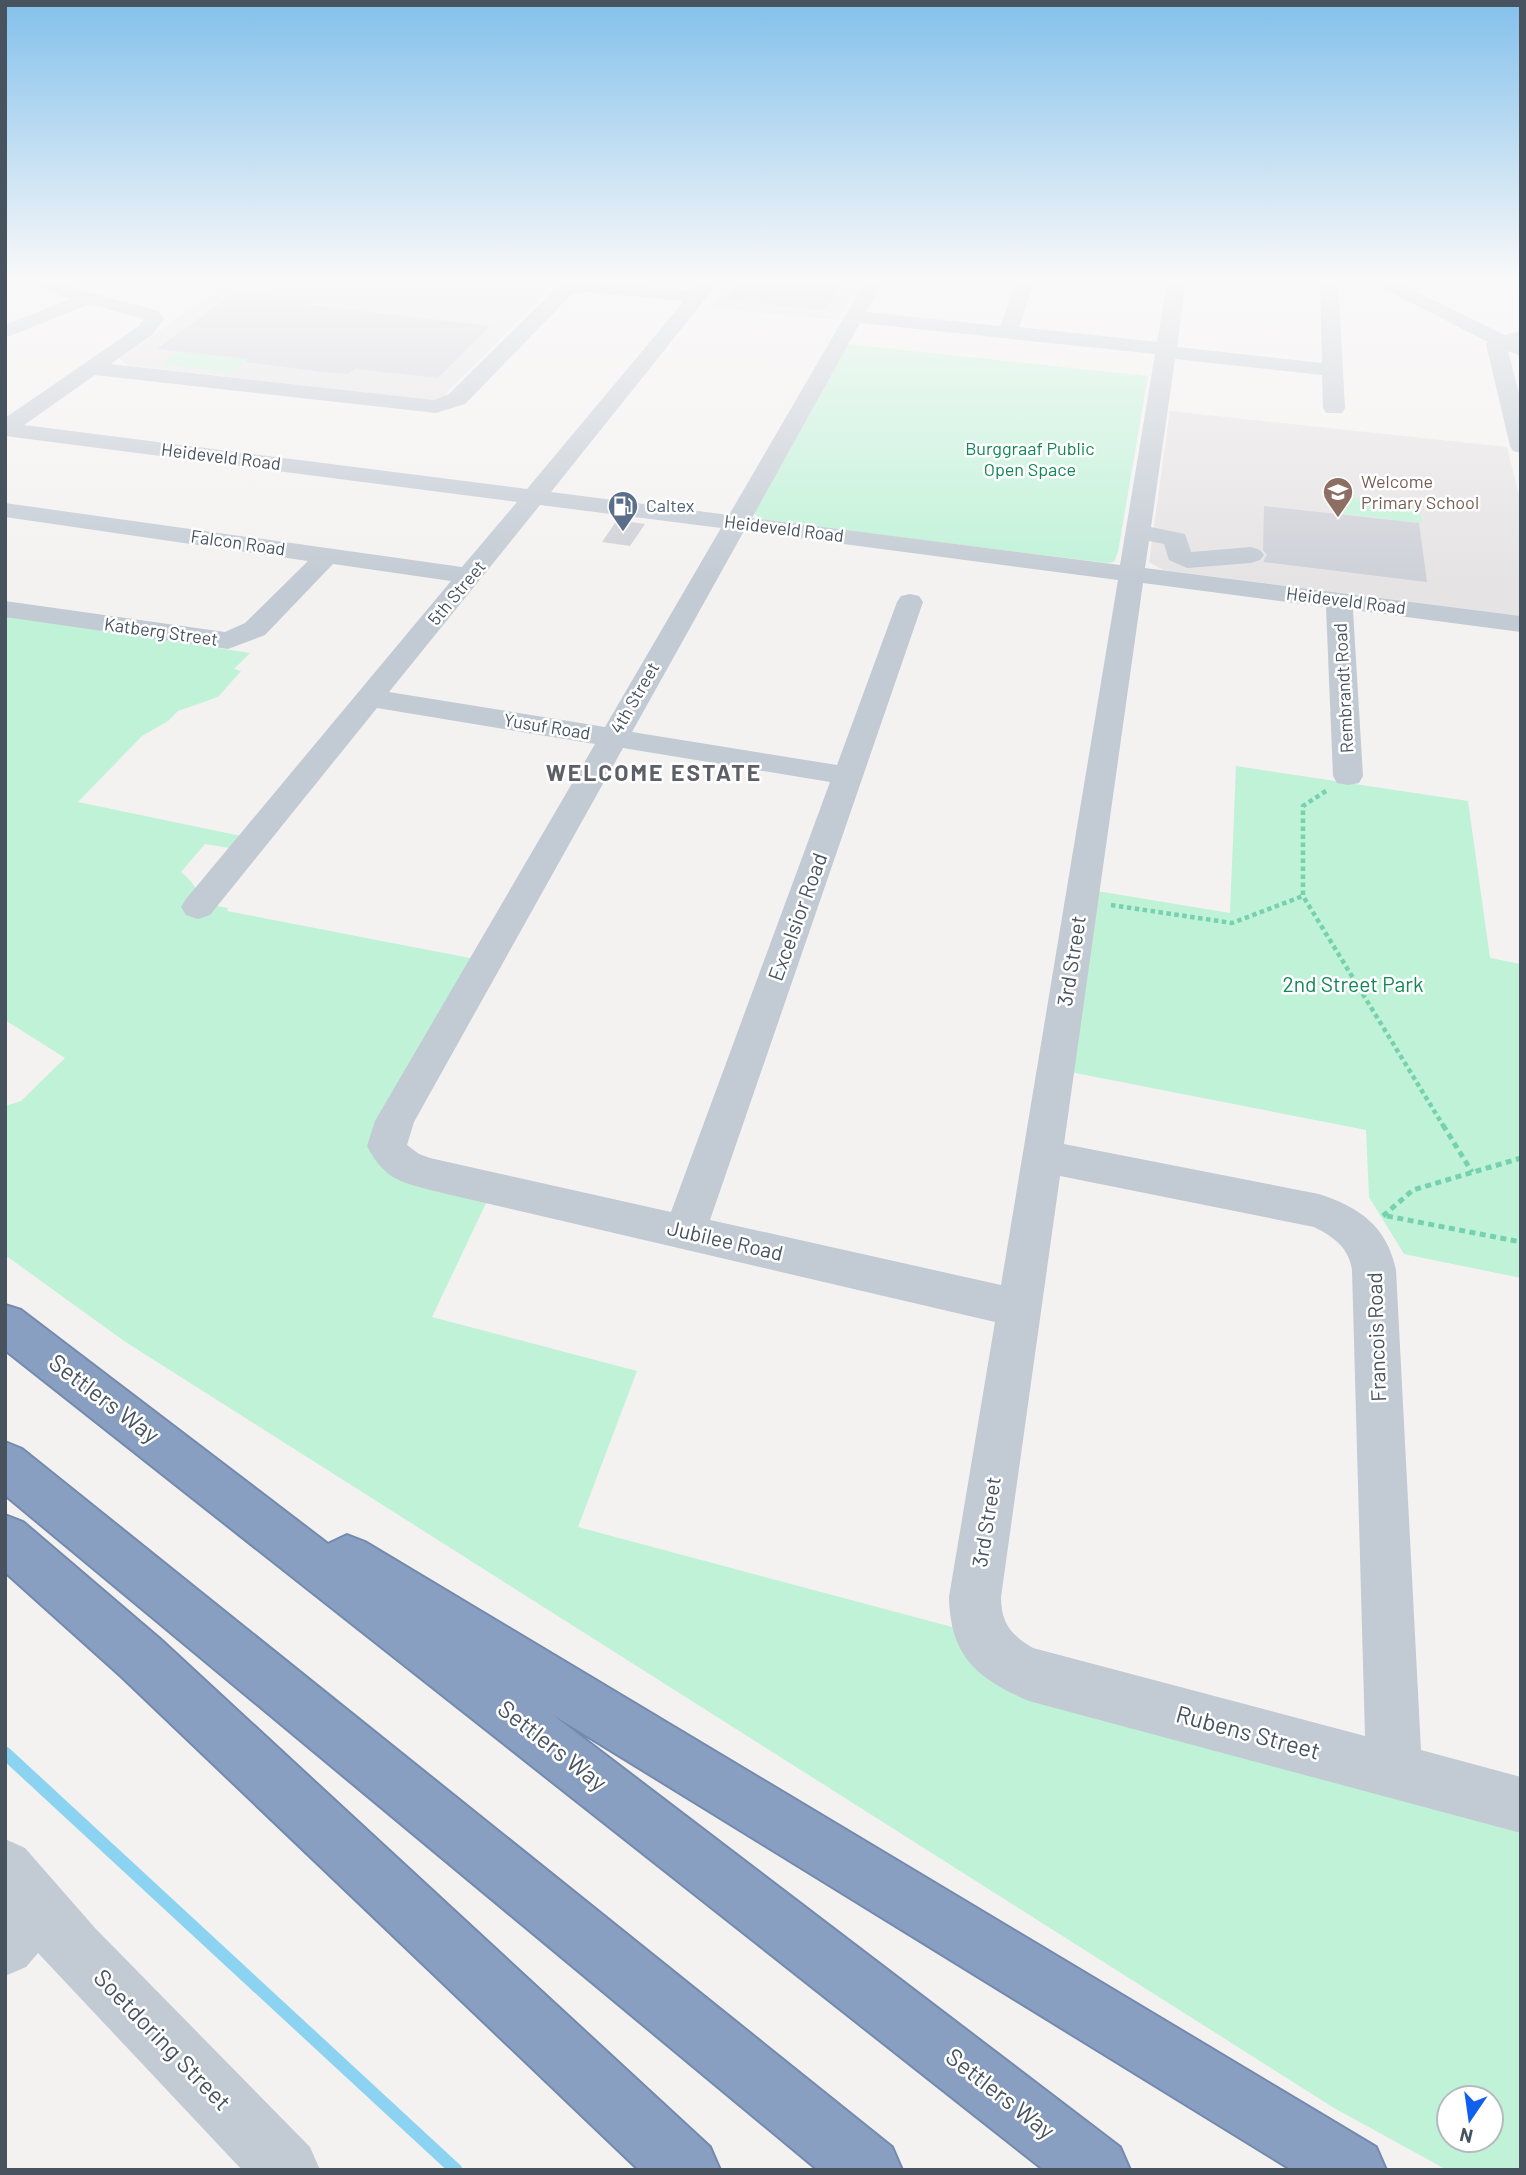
<svg xmlns="http://www.w3.org/2000/svg" width="1526" height="2175" viewBox="0 0 1526 2175" font-family="Barlow,sans-serif">
	<style>
		.education { fill: #e5e3e3 }
		.green { fill: #bff2d7; fill-rule: evenodd }
		.lines { fill: none; stroke-linecap: round; stroke-linejoin: round }
		.stream { stroke: #8bd3f0; stroke-width: 13 }
		.building { fill: #cdd0d7 }
		.highway-casing { stroke: #738aae; stroke-width: 4 }
		.path-far1 { stroke: #75d2ac; stroke-width: 4.5; stroke-dasharray: 4.5 3.5; stroke-linecap: butt }
		.path { stroke: #75d2ac; stroke-width: 5; stroke-dasharray: 6 4.5; stroke-linecap: butt }
		.minor { fill: #c2cad3; fill-rule: evenodd }
		.highway { fill: #889fc2; fill-rule: evenodd }
		.labels { text-anchor: middle; stroke-width: 5; stroke-linejoin: round; paint-order: stroke }
		.far-park-label { font-size: 18px; fill: #138757; stroke: #fff }
		.far-street-label { font-size: 18px; fill: #485360; stroke: #fff }
		.far-education-label { font-size: 18px; fill: #785e54; stroke: #fff; text-anchor: start }
		.far-service-label { font-size: 18px; fill: #4e5e75; stroke: #fff; text-anchor: start }
		.street-label { font-size: 21px; fill: #485360; stroke: #fff }
		.park-label { font-size: 21px; fill: #138757; stroke: #fff }
		.far-district-label { font-size: 23px; font-weight: bold; letter-spacing: 2px; fill: #5d6167; stroke: #fff }
		.near-street-label { font-size: 24px; fill: #485360; stroke: #fff }
	</style>
	<rect width="100%" height="100%" fill="#f4f2f1"/>
	<path class="education" d="M235,278H573L559,279L439,401L127,365L119,359Z
		M733,278H866L861,286L857,287L838,320L709,308Z
		M1170,411L1507,447L1521,504V616L1163,570L1149,562Z"/>
	<path class="green" d="M846,344L1148,376L1118,552L1114,562L1107,563L763,520L753,513Z
		M178,351L248,359L232,373L161,364Z
		M1336,496L1420,506L1422,523L1337,513Z
		M5,615L250,653L234,669L241,671L218,697L178,711L168,721L142,736L78,802L246,837L236,849L205,844L181,872C203,889 195,903 228,908L227,911L475,959L378,1128L488,1199L432,1317L637,1371L578,1527L956,1628L1521,1826V2170H1447L1334,2108L124,1341L5,1255V1106L21,1101L65,1058L5,1020ZM1449,2098H1491V2140H1449Z
		M1236,766L1468,801L1490,958L1521,964V1278L1404,1254L1369,1197L1366,1130L1070,1072L1097,891L1230,913Z"/>
	<g class="lines">
		<path class="stream" d="M5,1753L456,2170"/>
	</g>
	<path class="building" d="M742,278H843L826,310L725,300Z
		M235,292L314,300L308,305L490,326L438,378L355,369L349,374L323,372L245,362L248,359L157,349Z
		M1264,506L1419,523L1427,582L1263,562L1267,555L1263,550Z
		M617,520L645,524L630,546L602,542Z"/>
	<g class="lines">
		<g class="highway-casing">
			<path id="highway" d="M5,1305L21,1310L328,1544L347,1535L365,1542L1376,2147L1386,2170H1292L553,1715L1120,2147L1130,2170H1044L5,1350Z
				M5,1442L22,1449L892,2147L902,2170H818L5,1495Z
				M5,1515L23,1522L160,1639L710,2147L720,2170H639L122,1677L5,1572Z"/>
		</g>
		<path class="path-far1" d="M1326,791L1303,806V896L1444,1127
			M1111,905L1232,923L1303,896"/>
		<path class="path" d="M1443,1125L1472,1172
			M1383,1216L1413,1190L1521,1158
			M1387,1216L1521,1242"/>
		<path class="minor" d="M28,278H53L77,289L158,311L164,319L153,334L111,364L434,400L449,394L559,285L587,280L692,291L703,278H722L551,492L729,515L867,278H885L866,312L1000,326L1018,278H1036L1019,327L1157,342L1168,278H1186L1177,347L1322,363L1320,278H1338L1345,408L1342,413H1326L1323,408L1322,375L1175,359L1151,527L1185,534L1191,552L1251,547L1260,550L1264,555L1260,560L1251,563L1187,568L1169,560L1164,544L1149,541L1145,568L1521,616V632L1353,610L1363,776L1359,783L1348,785L1337,783L1333,776L1326,607L1143,583L1064,1144L1319,1194C1359,1207 1387,1226 1396,1270L1421,1750L1521,1777V1833L1029,1701C978,1679 950,1657 949,1597L995,1322L430,1190C397,1181 384,1178 367,1146L375,1121L595,744L377,708L210,915L198,919L186,915L181,907L186,899L451,581L333,564L265,635L228,649L5,617V601L225,632L245,623L308,561L5,517V503L462,567L517,502L5,436V418L139,326L144,319L90,304L5,338V325L70,299L30,282ZM587,292L684,301L527,489L24,425L95,375L436,413L465,404L572,294ZM860,323L1155,354L1120,565L752,518ZM540,505L721,528L605,727L389,692ZM744,531L1118,580L1001,1285L710,1220L923,602L919,596L910,594L901,596L897,602L837,765L632,732ZM623,748L830,782L671,1212L430,1158L419,1154L407,1145L414,1122ZM1060,1176L1314,1227C1334,1237 1349,1248 1352,1270L1365,1736L1033,1648C1011,1635 1001,1623 1001,1597Z
			M1363,278H1388L1505,335L1521,331V356L1508,351L1521,401V453L1513,451L1510,446L1486,344L1488,342Z
			M5,1839L25,1848L95,1928L310,2147L320,2170H242L38,1953L26,1967L5,1976Z"/>
		<use href="#highway" class="highway"/>
	</g>
	<linearGradient id="sky" x2="0" y2="1"><stop stop-color="#83c0eb"/><stop offset="0.48" stop-color="#faf9f9"/><stop offset="1" stop-color="#faf9f9" stop-opacity="0"/></linearGradient>
	<rect width="1526" height="583" fill="url(#sky)"/>
	<defs>
		<g id="school-pin" transform="scale(1.575)"><path d="M0 17L-7.5 6A9.5 9.5 0 1 1 7.5 6Z" fill="#8d6e63" stroke="#fff"/><path d="M0-5L7-2L0 1L-7-2ZM-4 1L0 2.5L4 1V4Q0 6-4 4Z" fill="#fff"/></g>
		<g id="fuel-pin" transform="scale(1.575)"><path d="M0 17L-7.5 6A9.5 9.5 0 1 1 7.5 6Z" fill="#5c6f8a" stroke="#fff"/><path d="M-5.5-6h7V0h2V4h1.3V-2.5L3-4.5l.8-.8L6-3V5H2.5V1h-1V6h-7ZM-4.2-4.7v3.2H.2V-4.7Z" fill="#fff"/></g>
	</defs>
	<g fill-rule="evenodd">
		<use href="#school-pin" x="1338" y="492"/>
		<use href="#fuel-pin" x="623" y="506"/>
	</g>
	<g class="labels">
		<g class="far-park-label">
			<text x="1030" y="455">Burggraaf Public<tspan x="1030" dy="21">Open Space</tspan></text>
		</g>
		<g class="far-street-label">
			<text transform="translate(221 457) rotate(7)" y="6">Heideveld Road</text>
			<text transform="translate(784 529) rotate(7)" y="6">Heideveld Road</text>
			<text transform="translate(238 543) rotate(8)" y="6">Falcon Road</text>
			<text transform="translate(457 593) rotate(-50)" y="6">5th Street</text>
			<text transform="translate(1346 601) rotate(7)" y="6">Heideveld Road</text>
			<text transform="translate(161 632) rotate(8)" y="6">Katberg Street</text>
			<text transform="translate(1344 688) rotate(-93)" y="6">Rembrandt Road</text>
			<text transform="translate(635 698) rotate(-60)" y="6">4th Street</text>
			<text transform="translate(547 727) rotate(9)" y="6">Yusuf Road</text>
		</g>
		<g class="far-education-label">
			<text x="1361" y="488">Welcome<tspan x="1361" dy="21">Primary School</tspan></text>
		</g>
		<g class="far-service-label">
			<text x="646" y="512">Caltex</text>
		</g>
		<g class="street-label">
			<text transform="translate(798 917) rotate(-70)" y="7">Excelsior Road</text>
			<text transform="translate(1072 961) rotate(-81)" y="7">3rd Street</text>
			<text transform="translate(725 1241) rotate(13)" y="7">Jubilee Road</text>
			<text transform="translate(1377 1337) rotate(-92)" y="7">Francois Road</text>
			<text transform="translate(987 1522) rotate(-81)" y="7">3rd Street</text>
		</g>
		<g class="park-label">
			<text x="1353" y="992">2nd Street Park</text>
		</g>
		<g class="far-district-label">
			<text x="654" y="781">WELCOME ESTATE</text>
		</g>
		<g class="near-street-label">
			<text transform="translate(104 1399) rotate(37)" y="8">Settlers Way</text>
			<text transform="translate(1248 1733) rotate(15)" y="8">Rubens Street</text>
			<text transform="translate(552 1746) rotate(38)" y="8">Settlers Way</text>
			<text transform="translate(162 2040) rotate(46)" y="8">Soetdoring Street</text>
			<text transform="translate(1000 2094) rotate(38)" y="8">Settlers Way</text>
		</g>
	</g>
	<rect width="1526" height="2175" fill="none" stroke="#485360" stroke-width="14"/>
	<g transform="translate(1470 2119) rotate(193)"><circle r="33" fill="#ffffff" stroke="#b6babf" stroke-width="2"/>
	<path d="M0-5L12 26L0 18L-12 26Z" fill="#115fee"/>
	<text y="-10" font-size="19" font-weight="bold" text-anchor="middle" fill="#485360">N</text>
	</g>
</svg>
